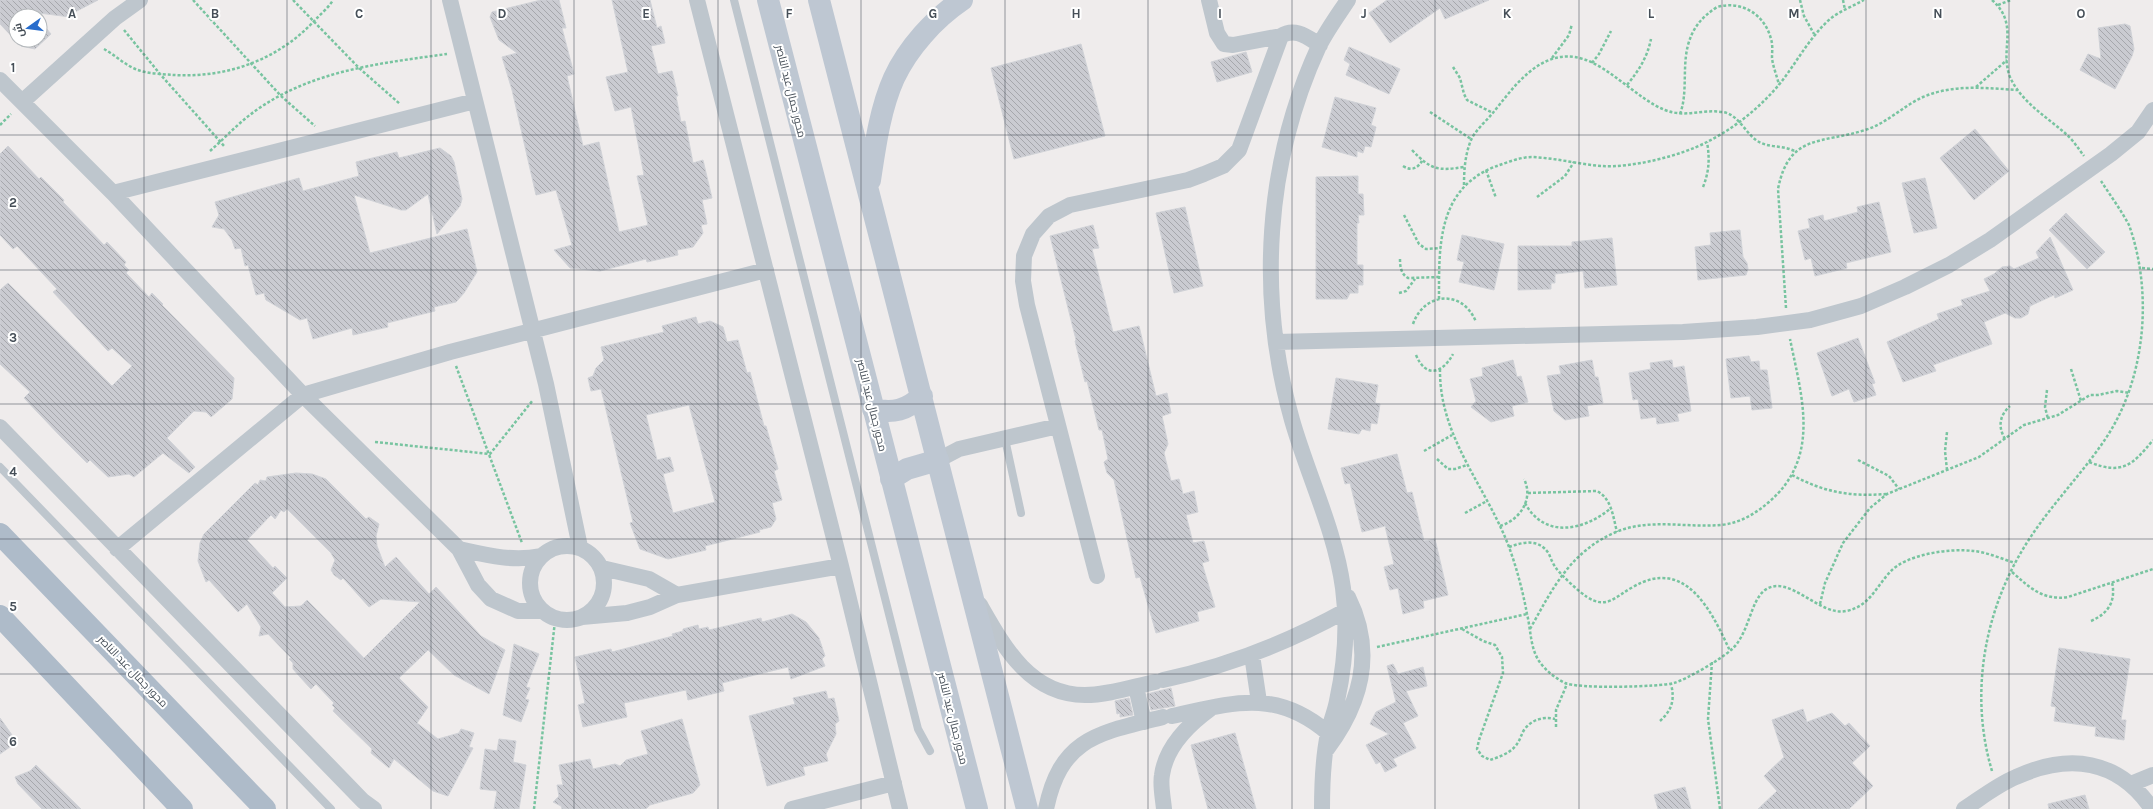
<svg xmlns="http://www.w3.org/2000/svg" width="2153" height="809" viewBox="0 0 2153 809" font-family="Karla,Cairo,sans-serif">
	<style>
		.building { fill: url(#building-back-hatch); stroke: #d0d2d7; fill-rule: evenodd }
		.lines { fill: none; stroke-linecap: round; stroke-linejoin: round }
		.path { stroke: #78c4a0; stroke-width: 2.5; stroke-dasharray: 3 2; stroke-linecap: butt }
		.lane { stroke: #bec6cd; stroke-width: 8 }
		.street { stroke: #bec6cd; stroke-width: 16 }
		.secondary { stroke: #bec7d2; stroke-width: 22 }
		.primary { stroke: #aebbc9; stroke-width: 22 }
		.grid { fill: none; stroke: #464f58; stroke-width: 1; stroke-opacity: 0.55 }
		.labels { text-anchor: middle; stroke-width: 4; stroke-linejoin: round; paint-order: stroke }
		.street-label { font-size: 11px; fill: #464f58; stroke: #fff }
		.grid-label { font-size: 13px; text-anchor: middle; font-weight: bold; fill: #464f58; stroke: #fff; stroke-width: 4; stroke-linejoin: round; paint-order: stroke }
	</style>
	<defs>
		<pattern id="building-back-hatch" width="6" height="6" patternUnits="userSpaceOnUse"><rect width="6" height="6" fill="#cacbd1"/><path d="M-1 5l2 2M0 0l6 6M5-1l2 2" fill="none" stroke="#a6a7ac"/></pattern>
	</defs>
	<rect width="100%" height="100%" fill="#efecec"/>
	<path class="building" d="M0,0H98L73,13L70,17L31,12L35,16H16V40H40V21L51,34L35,49L21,46L0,24Z
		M541,0H559L566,28H562L574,74L567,76L583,146L599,142L619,232L648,225L637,176L644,175L631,107L615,111L606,77L628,72L612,0H650L657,28L661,26L665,43L651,46L658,74L672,71L678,96H676L681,122L685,121L693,163L703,160L712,198L702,200L707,224L701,225L703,233L693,247L677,250L678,255L647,262L646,259L600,271L570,268L554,250L572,245L556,190L536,195L512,90L502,57L517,53L499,40L490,17L492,12Z
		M1387,0H1489L1445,19L1440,8L1390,43L1369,13Z
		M2125,24L2130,26L2134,49L2132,56L2115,89L2080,70L2088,54L2101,59L2098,28Z
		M1081,44L1105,136L1014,159L991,68Z
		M1349,47L1400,69L1389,94L1346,75L1350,64L1344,60Z
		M1246,52L1252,72L1217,82L1211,62Z
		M1335,97L1376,108L1371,125L1376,127L1371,147L1365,146L1363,153L1357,151V157L1322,147Z
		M1975,129L2009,171L1974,200L1940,158Z
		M8,146L39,179L41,177L64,200L63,202L104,245L107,242L126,262L124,265L129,270L126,273L149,297L152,293L163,304L162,305L234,378L232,399L211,417L206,412L194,411L167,438L195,467L189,473L163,453L134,477L129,474L108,477L90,460L87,463L61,437L24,398L30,392L0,364V290L8,283L112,386L132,366L112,348L108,351L53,292L57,289L17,246L13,249L0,235V154Z
		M440,148L451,156L454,162L462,199L460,206L437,234L428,194L406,210H401L354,195L370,253L467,229L477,272L464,293L456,302L434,307L435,311L387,323L388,327L353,335L352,328L313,339L307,318L300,320L266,300L264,293L256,295L248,265L245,266L241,248L235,249L232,240L224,229L212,227L219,215L215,202L299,178L303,191L359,176L356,162L397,152L399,158Z
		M1358,176V194H1363L1364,215H1358L1359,223H1357V265H1363V285H1358V293H1350L1347,299H1316V177Z
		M1925,178L1937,228L1914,233L1902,183Z
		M1879,202L1891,252L1846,263L1847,268L1815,276L1811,258L1805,260L1798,231L1810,228L1808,219L1823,215L1824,221L1858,212L1857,207Z
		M1185,207L1203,286L1174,293L1156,213Z
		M2066,213L2105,252L2087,269L2049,230Z
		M1093,225L1099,248L1092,249L1113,332L1139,326L1156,396L1167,393L1171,413L1162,416L1168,444L1164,453L1171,481L1179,479L1183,494L1194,491L1198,512L1186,515L1193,543L1204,541L1209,561L1202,563L1215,607L1197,612L1199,621L1156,633L1140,577L1136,578L1114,480L1107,473L1104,462L1108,459L1102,430H1099L1087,381L1085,382L1075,341L1076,340L1050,236Z
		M1740,230L1743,257L1747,263L1748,269L1746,275L1698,280L1695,247L1711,245L1710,233Z
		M1462,235L1504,244L1494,290L1459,282L1464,262L1457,260Z
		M2050,237L2073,290L2055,298L2054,295L2030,306L2028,314L2021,318H2015L2005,313L1984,322L1992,344L1933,365L1936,371L1903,382L1887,342L1939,319L1937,314L1963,305L1961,300L1990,291L1984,279L1994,274L2002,267L2010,266L2014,269L2039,258L2036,252Z
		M1612,238L1617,285L1585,288L1583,271L1555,274V283H1551V289L1518,290V246H1572V242Z
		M696,317L698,324L710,321L723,327L727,342L738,340L747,373L750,372L764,426H766L778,469L774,471L782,500L772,503L776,519L771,527L759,530L760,532L705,546L706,550L668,559L640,549L630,523L633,522L601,389L591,391L588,378L593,376L596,368L604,360L601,347L664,332L662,326ZM689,405L715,502L673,513L663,474L674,471L670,457L657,460L646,415Z
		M1858,338L1875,383L1872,384L1876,395L1854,402L1849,389L1832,396L1817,353Z
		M1749,356L1751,362L1759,361L1760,370H1767L1772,408L1752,410L1750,396L1731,398L1726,359Z
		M1513,360L1517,377L1521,376L1528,402L1512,406L1514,416L1491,422L1471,407L1476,401L1470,379L1483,376L1482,368Z
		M1592,360L1595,377H1598L1603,403L1587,406L1589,416L1565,420L1554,411L1547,376L1561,374L1559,366Z
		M1672,360L1673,368L1684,366L1691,411L1677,414L1679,421L1657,424L1656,417L1641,419L1638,399L1633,400L1629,373L1651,369L1650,363Z
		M1336,378L1378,385L1375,403L1380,404L1377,424L1371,423L1370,431L1362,429L1359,434L1328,429Z
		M1397,454L1407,493L1412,492L1424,541L1435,539L1448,595L1423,601L1424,608L1403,614L1398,588L1390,590L1384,567L1394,564L1385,526L1362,532L1350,483L1345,484L1341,468Z
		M296,473L312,474L326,479L366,519L369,517L379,524L376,536L377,546L385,567L396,557L429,594L436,587L481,636L505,650L489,694L454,675L428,650L399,678L428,707L417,723L438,739L459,733L461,729L474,733L469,747L473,748L448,796L433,791L394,759L389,768L371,753L372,749L333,711L335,708L332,705L334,703L316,684L311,689L300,677L293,669V663L289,659L291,658L268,634L259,636L261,627L247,604L238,612L209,580L206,582L198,561L200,543L204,534L255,483L258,485L260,480L266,481L267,477ZM287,509L331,553L335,560L331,570L334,575L341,580L343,578L369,607L381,599L420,602L364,658L307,600L301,606L285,607L272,593L287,578L275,566L273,568L247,540L271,515L275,519L281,510L284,512Z
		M792,614L806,622L819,638L825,656L822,659L825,666L791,679L788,667L722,683L724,691L688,700L686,690L624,703L627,717L583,727L578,705L585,703L575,657L611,649L612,652L673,636L672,634L683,631V629L698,625L699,629L708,627L709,630L761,618L762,622Z
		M514,644L539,654L526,687L530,688L525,699L529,700L521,722L503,715Z
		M2059,648L2130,659L2121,720H2126L2124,740L2095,736L2096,727L2054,721L2056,707L2051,706Z
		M1393,664L1398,674L1423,667L1427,686L1406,691L1418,716L1403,723L1416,748L1393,759L1397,766L1385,772L1380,762L1376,764L1366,745L1389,734L1370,724L1376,712L1396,702L1387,666Z
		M1171,688L1175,706L1151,710L1147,694Z
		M826,691L828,699L834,698L839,721L835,724L836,734L826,754L828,761L803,767L805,775L767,786L749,716L795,704L793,698Z
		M1129,698L1133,715L1120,717V713L1117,714L1115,701Z
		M1803,709L1807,722L1832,713L1845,726L1849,723L1870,746L1852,763L1873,786L1849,809H1758L1777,791L1764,776L1784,757L1772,720Z
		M0,718L17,742L0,754Z
		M682,719L700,785L693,793L650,805L646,809H562L561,806L553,802L559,796L557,785H563L559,765L590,759L593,769L615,764L620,766L626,760L648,754L641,731Z
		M1235,733L1256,809H1208L1191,745Z
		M499,739L516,741L513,762L526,765L519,809H494L497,791L480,789L485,749L497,751Z
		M36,765L81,809H42L18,784L15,777L30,771Z
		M1685,787L1691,809H1658L1654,795Z
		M2085,795L2089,809H2049L2048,804Z"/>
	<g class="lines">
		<path class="path" d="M193,0L281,96L315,126
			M293,0L359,68L400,104
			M1800,0L1804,16L1814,34
			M1843,0L1845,10
			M1992,0C2020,25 1999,49 2010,77C2021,102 2047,117 2066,134C2073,140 2078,148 2084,156
			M1998,5L2011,0
			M124,30L160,74L225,147
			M104,49C115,55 126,66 138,70C149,74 163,74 174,75C229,78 280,59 317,18C322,13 329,7 333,0
			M1552,58L1569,35L1572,24
			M1592,63L1599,54L1611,31
			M1453,67L1460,78L1464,94L1467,100L1493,113
			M1627,85C1639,70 1647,58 1651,39
			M1976,87L2007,60
			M1430,112L1471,139
			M1680,114C1688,93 1682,68 1688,45C1693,27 1702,17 1717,7C1742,0 1765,15 1771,39C1773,45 1772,52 1772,58C1773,67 1777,76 1779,85
			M0,125L11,114
			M1412,150C1431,170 1437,171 1464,167
			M210,151C226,137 240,121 258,109C314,70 382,63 447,54
			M1403,166C1411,171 1417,169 1422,161
			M1486,170L1496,198
			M1464,185C1464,170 1465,155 1471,140C1475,131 1485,122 1492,114C1514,87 1541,46 1583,59C1610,67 1639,100 1665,110C1685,118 1702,109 1722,112C1737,113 1745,132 1756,140C1768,149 1783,144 1796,152
			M1703,187C1709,172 1710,159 1707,142
			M1537,197L1565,176L1574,162
			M1404,215L1419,244L1426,249L1441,248
			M1400,259C1400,267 1401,274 1408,278L1439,277
			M2142,268L2153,269
			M1399,293L1406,291L1415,279
			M1439,299C1439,247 1437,190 1494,167C1506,163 1519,157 1532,157C1555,158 1578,164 1601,166C1632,168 1680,156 1707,142C1735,128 1762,106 1782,81C1798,60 1810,37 1830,19C1840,11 1853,6 1864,0
			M1786,308L1778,189C1789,133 1822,144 1865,130C1886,124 1903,106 1923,97C1953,84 1986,88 2017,90
			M1413,324C1424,292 1463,289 1476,322
			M1416,355C1426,379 1443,373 1453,354
			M456,366L522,543
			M1440,369C1439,437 1486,486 1509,547C1517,569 1523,592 1527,614C1531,630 1530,647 1539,661C1545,670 1555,678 1565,683C1578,689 1660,687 1674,683C1687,679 1720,660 1731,650C1749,635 1750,601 1765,590C1789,573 1820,617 1846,611C1869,607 1876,587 1890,572C1906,554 1951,548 1973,551C1987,552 2002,559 2015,563
			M2071,369L2081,401
			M2047,390L2045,407L2048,419
			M2005,439C1998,427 1999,416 2010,406
			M375,442L490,454L533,400
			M1424,451L1452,435
			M1437,459L1448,469H1455L1467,465
			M1858,460L1889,476L1899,489
			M2089,462C2122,475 2132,466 2153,440
			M1947,470L1945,451L1947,432
			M1792,475C1823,492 1851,497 1886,494
			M1528,493L1597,491C1612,499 1613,517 1617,532
			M1525,503C1544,539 1584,531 1611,508
			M1465,513L1487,501
			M1500,526C1520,520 1534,499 1524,479
			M1509,547C1523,542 1539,538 1549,554C1551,559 1553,564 1556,568C1562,576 1578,591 1587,597C1607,610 1616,596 1633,587C1686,556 1712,612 1730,651
			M2012,572C2029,587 2043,601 2068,597L2153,569
			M1820,604L1825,583L1843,543L1870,508L1887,494L1979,457L2024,425L2058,415L2090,395H2098L2117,391L2130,393
			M2091,621C2109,613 2116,601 2112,582
			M1462,629L1483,641L1495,645L1502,657L1503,673L1479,740L1477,749L1482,756L1490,760C1499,757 1511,753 1517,744C1520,740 1521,735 1524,730C1531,720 1543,716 1555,719
			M1530,629C1553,588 1570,552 1616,532C1650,518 1686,528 1721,525C1740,523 1755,514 1769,502C1821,457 1802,398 1790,339
			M1377,647L1527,614
			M1712,662L1708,719L1720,809
			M1660,721C1672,710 1675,700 1671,684
			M1556,727V710L1567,684
			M1992,771C1969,694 1984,609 2028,541C2051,505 2082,474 2106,438C2146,378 2153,292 2129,225C2121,210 2110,195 2101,181
			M534,809L555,621"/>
		<path class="lane" d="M734,0L918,729L930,751
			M1005,439L1021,513
			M0,467L331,809"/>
		<path class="street" d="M450,0L546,384L580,547
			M697,0L841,566L900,809
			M1209,0L1217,33L1224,44L1233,45L1281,36
			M0,80L113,193L303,395L459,549L478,585L491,599L518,611H542
			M22,102L115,18L140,0
			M113,193L475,101
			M1276,342L1683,332L1757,327L1810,320L1861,306L1905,287L1949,265L1990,240L2111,154L2138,132L2153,110
			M0,427L363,801L374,809
			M938,460L959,449L1058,426
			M530 583a37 37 0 1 1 74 0a37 37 0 1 1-74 0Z
			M117,549L303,395L450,352L766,270
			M459,549C486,555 513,562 541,556
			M602,568L649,579L677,595
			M1097,576L1027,305L1023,281L1024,256L1033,234L1049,216L1070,205L1188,180L1204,174L1223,166L1239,150L1281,36C1295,27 1307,37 1320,45
			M980,605C1004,647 1030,695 1085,695C1108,695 1132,687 1155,682
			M582,617L627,613L650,607L677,595L841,566
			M1252,655L1259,702
			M1163,680C1228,666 1287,643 1345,611
			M1136,687L1144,722
			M1172,716C1232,703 1276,688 1328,733
			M1327,749C1362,702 1375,651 1348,597
			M2131,784L2153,775
			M792,809L894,783
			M1046,809C1061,737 1099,733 1163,717
			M1164,809C1163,798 1160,785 1162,775C1166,746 1188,725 1210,709
			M1322,809C1322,784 1323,758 1328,734C1330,723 1335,712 1337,701C1345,664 1348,626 1343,588C1335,530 1308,476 1292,420C1257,296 1265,163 1319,46C1327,30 1338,15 1348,0
			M1964,809C1981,798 1997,785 2016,777C2069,753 2118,759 2152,809"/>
		<path class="secondary" d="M768,0L977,809
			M819,0L1027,809
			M870,180C875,147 880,109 894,78C908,48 934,19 962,0
			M873,409C893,414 907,410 922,396
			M891,479L907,469L938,460"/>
		<path class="primary" d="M0,534L265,809
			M0,616L182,809"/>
	</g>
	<path class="grid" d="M144,0V809M287,0V809M431,0V809M574,0V809M718,0V809M861,0V809M1005,0V809M1148,0V809M1292,0V809M1435,0V809M1579,0V809M1722,0V809M1866,0V809M2009,0V809M0,135H2153M0,270H2153M0,404H2153M0,539H2153M0,674H2153"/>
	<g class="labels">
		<g class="street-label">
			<text transform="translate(791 91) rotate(76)" y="4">محور جمال عبد الناصر</text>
			<text transform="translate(872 405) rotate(76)" y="4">محور جمال عبد الناصر</text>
			<text transform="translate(133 671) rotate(46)" y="4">محور جمال عبد الناصر</text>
			<text transform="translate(953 718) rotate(76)" y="4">محور جمال عبد الناصر</text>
		</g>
	</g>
	<g class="grid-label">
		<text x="72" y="18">A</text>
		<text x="215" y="18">B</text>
		<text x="359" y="18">C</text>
		<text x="502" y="18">D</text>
		<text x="646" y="18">E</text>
		<text x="789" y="18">F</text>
		<text x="933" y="18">G</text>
		<text x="1076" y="18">H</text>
		<text x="1220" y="18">I</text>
		<text x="1364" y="18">J</text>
		<text x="1507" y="18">K</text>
		<text x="1651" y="18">L</text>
		<text x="1794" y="18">M</text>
		<text x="1938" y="18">N</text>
		<text x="2081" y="18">O</text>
		<text x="13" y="72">1</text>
		<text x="13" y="207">2</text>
		<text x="13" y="342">3</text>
		<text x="13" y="476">4</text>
		<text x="13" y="611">5</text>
		<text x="13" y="746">6</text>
	</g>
	<g transform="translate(28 28) rotate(256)"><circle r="19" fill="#ffffff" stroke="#b5b9bc"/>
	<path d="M0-3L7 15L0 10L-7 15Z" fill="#286dcc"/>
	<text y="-6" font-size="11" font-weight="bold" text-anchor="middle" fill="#464f58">ش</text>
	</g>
</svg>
